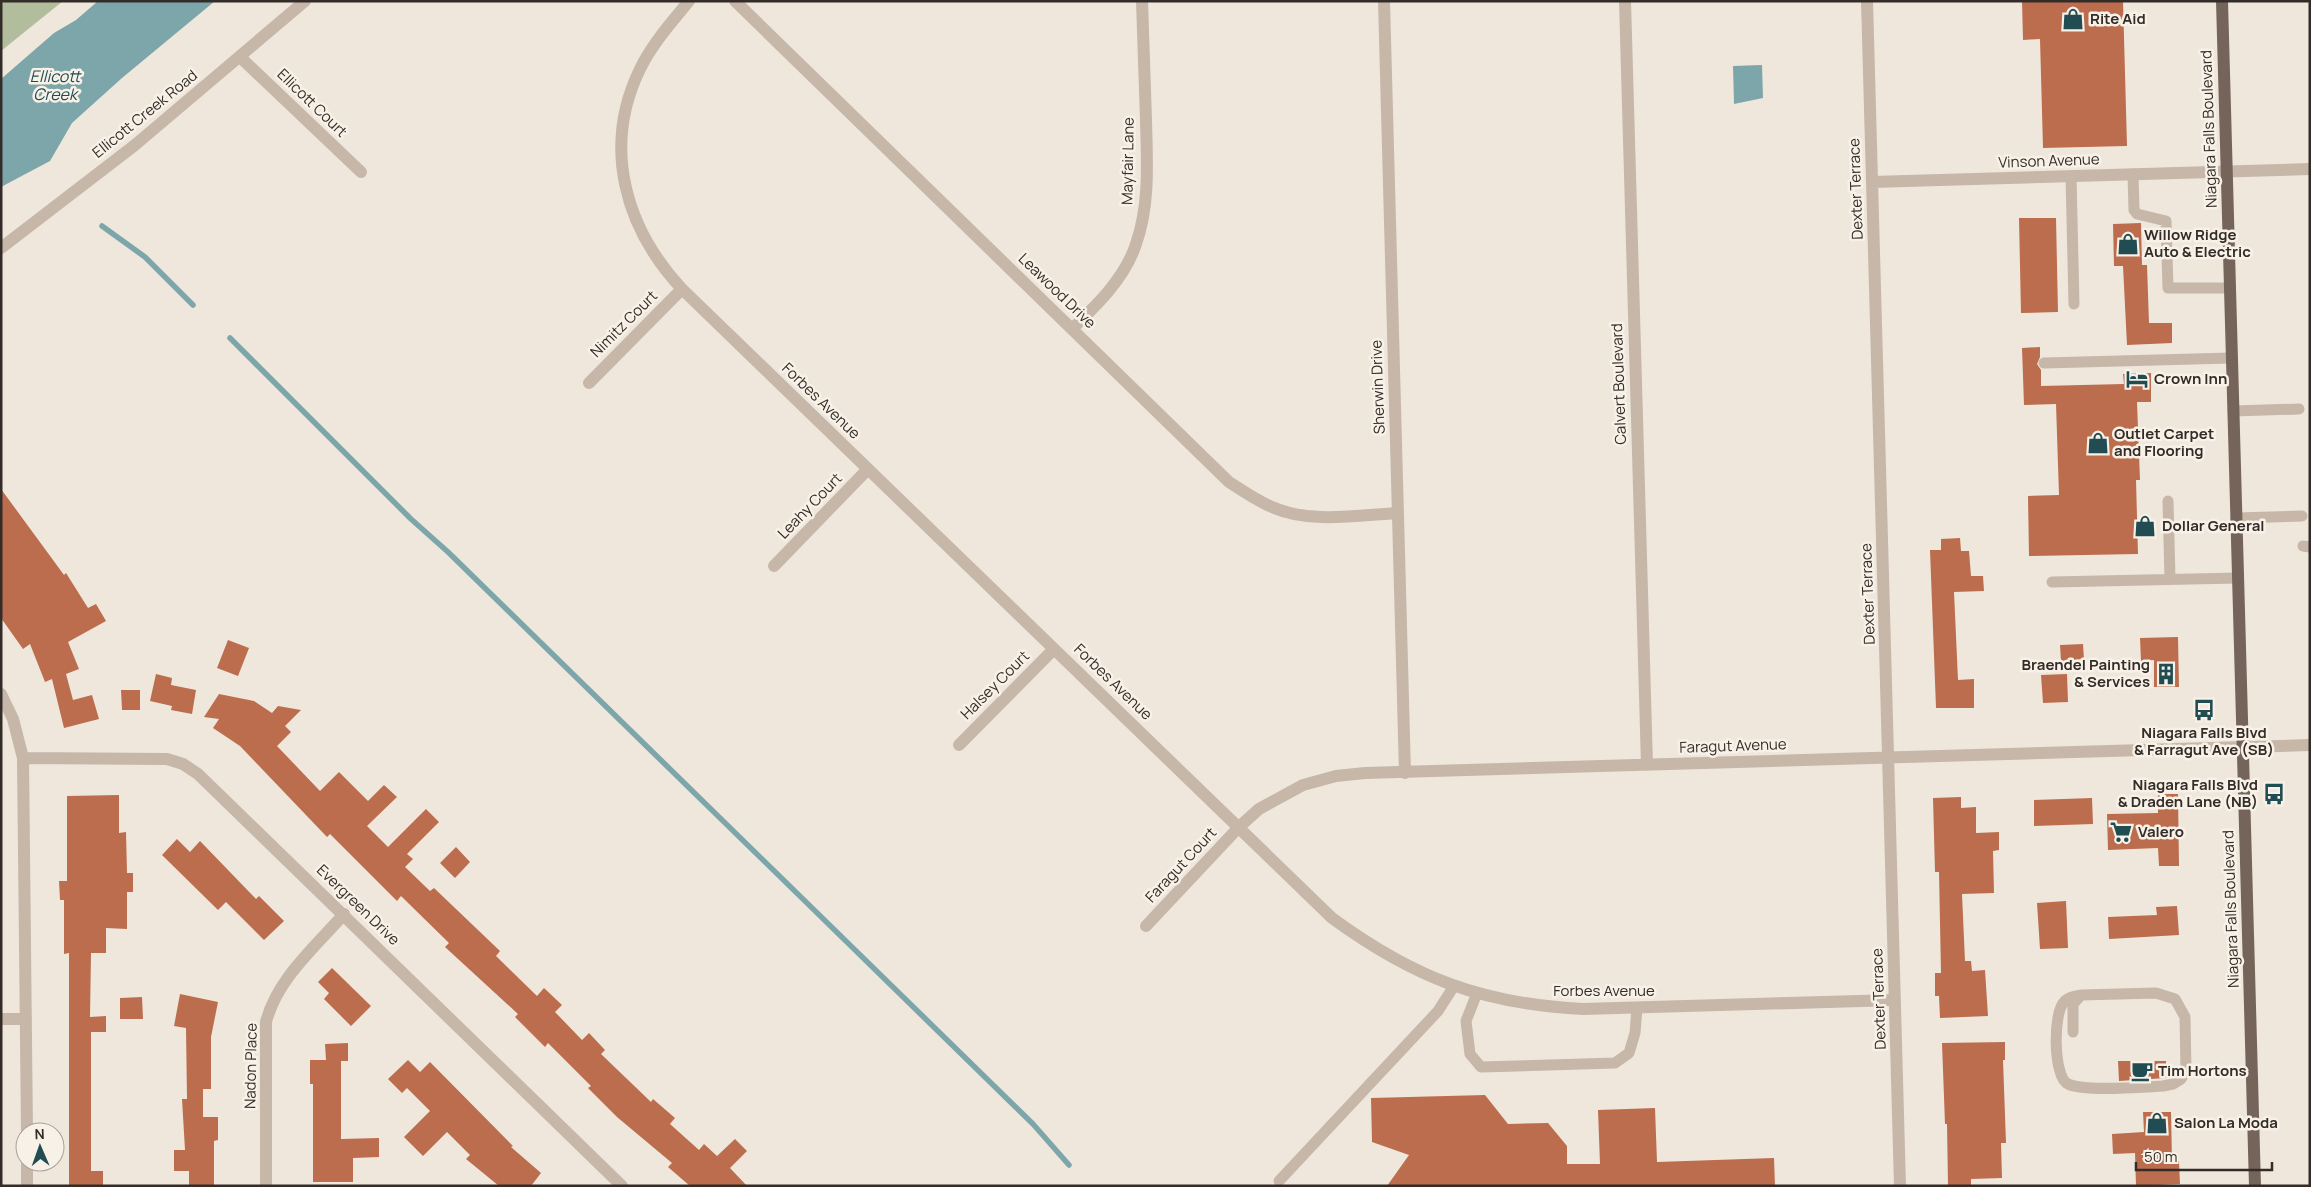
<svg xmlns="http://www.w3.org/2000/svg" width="2311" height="1187" viewBox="0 0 2311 1187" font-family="Manrope,sans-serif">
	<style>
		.green { fill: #b1bd9d }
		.water { fill: #7da6aa }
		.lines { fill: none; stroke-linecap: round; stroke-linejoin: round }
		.stream { stroke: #7da6aa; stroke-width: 5.5 }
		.building { fill: #bb6d4e }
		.service { stroke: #c6b7a9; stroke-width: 11 }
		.minor { stroke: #c6b7a9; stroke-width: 12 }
		.tertiary { stroke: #c6b7a9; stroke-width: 12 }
		.primary { stroke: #75645a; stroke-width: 12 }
		.labels { text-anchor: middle; stroke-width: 5; stroke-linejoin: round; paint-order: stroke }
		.poi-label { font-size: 15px; font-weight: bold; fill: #342c28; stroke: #f8f1e7; text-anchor: start }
		.street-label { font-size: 15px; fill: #342c28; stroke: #f8f1e7 }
		.water-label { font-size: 16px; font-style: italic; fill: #214d52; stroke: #f8f1e7 }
	</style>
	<rect width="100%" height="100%" fill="#efe7dc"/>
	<path class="green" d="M1,1H63L1,51Z"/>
	<path class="water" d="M98,1H215L122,78L72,123L50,161L1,187V79L54,33L76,20Z
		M1762,65L1763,98L1734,104L1733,66Z"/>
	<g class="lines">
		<path class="stream" d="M102,226L145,257L193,305
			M230,338L411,519L448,552L1033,1124L1069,1165"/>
	</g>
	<path class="building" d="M2022,1H2123L2127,146L2043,148L2040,39L2023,40Z
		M2019,218H2056L2058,312L2021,313Z
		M2141,223L2142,265H2147L2149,323H2172V343L2127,345L2123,266H2114L2113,224Z
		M2040,347V357L2037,364L2041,370V386L2124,384L2123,374L2151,373V402H2137L2140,480H2136L2138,554L2029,556L2028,496L2059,495L2056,404L2024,405L2022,348Z
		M1,489L64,575L66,573L88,608L96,604L106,621L68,642L79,669L66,674L73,700L92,695L99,719L64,728L52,679L45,682L30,644L23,649L1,618Z
		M1960,538L1961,551H1969L1971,576H1983L1984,591L1954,592L1958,680L1974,679V708H1936L1930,550H1941V539Z
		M2178,637L2179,687H2154V660L2141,661L2140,638Z
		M228,640L249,648L238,676L217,668Z
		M2083,644L2084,659L2061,661L2060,645Z
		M156,674L172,678L171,685L196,690L192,714L171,710L172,706L150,701Z
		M2067,674L2068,702L2043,703L2041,675Z
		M121,690H140V710H122Z
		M219,694L254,701L272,713L278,706L301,710L285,726L291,732L277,746L320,791L339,772L368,801L384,785L397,797L367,826L388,847L426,809L439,822L407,854L413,859L405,867L430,891L434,888L500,951L496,956L537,996L544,988L562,1005L555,1012L582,1040L589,1033L605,1050L601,1054L651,1102L653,1099L675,1118L670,1124L699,1150L704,1144L717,1156L735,1139L747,1151L730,1168L747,1186H690L668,1167L672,1163L617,1117L588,1088L591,1086L548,1043L545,1047L515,1017L518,1014L445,947L449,943L401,896L397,901L330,834L327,837L240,746L213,728L219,719L204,717Z
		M2158,794H2178L2179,866H2159L2158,848L2108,850L2107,814L2158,813Z
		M119,795V833L126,832L127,873H133V892H127V929L106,928V953H91L90,1017L106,1016V1032H91V1171H103V1186H69V953L64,954V900H60L59,881H67V796Z
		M1961,797V808L1976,807V833L1999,832V850L1993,851L1994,893L1962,894L1965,961H1971L1972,971L1985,970L1988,1016L1940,1018L1939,996H1935V973H1941L1939,872H1935L1933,798Z
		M2092,798L2093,824L2034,826V800Z
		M177,839L190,852L200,841L256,899L259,896L284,921L264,940L226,902L218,910L162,855Z
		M456,847L470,862L455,878L440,863Z
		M2066,901L2068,948L2040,949L2037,903Z
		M2177,906L2179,935L2109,939L2108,917L2157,915L2156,907Z
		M332,968L371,1006L351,1026L324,999L329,993L318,982Z
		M180,994L218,1002L211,1037V1089H203V1117H218V1140L214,1141V1186H189V1171H174V1150H185L182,1099H187L186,1028L174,1026Z
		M142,997L143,1019H120V998Z
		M2005,1042V1060H2003L2006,1143H2001L2002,1178L1971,1179V1186H1948L1947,1124H1945L1942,1043Z
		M348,1043V1061H341V1139L379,1138V1157L353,1158V1182H313V1084H310V1060H326L325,1044Z
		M408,1060L420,1072L430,1062L513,1146L511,1147L541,1173L531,1186H499L466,1159L470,1155L447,1132L423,1156L404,1137L430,1111L407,1088L402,1093L388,1079Z
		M2118,1061H2166V1078L2119,1081Z
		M1485,1095L1508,1124L1548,1123L1567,1146V1164H1600L1598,1110L1655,1108L1657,1162L1774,1158L1775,1186H1387L1409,1155L1372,1142L1371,1098Z
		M2143,1112H2171L2172,1161H2179L2180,1184L2136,1186L2135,1153L2113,1154L2112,1134L2144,1132Z"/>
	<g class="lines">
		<path class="service" d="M2133,174L2134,210L2137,214L2166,221L2168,288H2230
			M2071,176L2074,304
			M2044,363L2231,358
			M2233,411L2299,409
			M2168,501L2170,579
			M2236,518L2302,516
			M2303,546L2310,547
			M2052,582L2238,578
			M1477,993L1466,1021L1470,1054L1481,1067L1615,1063L1629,1053L1635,1033L1637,1008
			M2156,993L2175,999L2185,1017L2186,1070L2181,1079L2173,1084L2163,1086C2142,1087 2084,1092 2068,1084C2053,1077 2053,1013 2064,1002C2068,997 2075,996 2081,995Z
			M2073,1032V1004L2081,995
			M1279,1181L1438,1011L1454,986"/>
		<path class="minor" d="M689,1C671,23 652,44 640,69C602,147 625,228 682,289L1332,918C1414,978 1482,1004 1583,1009L1895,1000
			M735,1L1229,482C1243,491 1257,501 1272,507C1310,524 1358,515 1398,513
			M1384,1L1405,773
			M1625,1L1647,765
			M1867,1L1900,1186
			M240,57L361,172
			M1872,182L2310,169
			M1072,329C1097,305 1125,278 1136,244C1150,204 1147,162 1146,120C1145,80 1143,41 1142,1
			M589,383L682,289
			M774,566L868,469
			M1,694L13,719L23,758L27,1132
			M959,745L1054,649
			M23,758L167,759L183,764L198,774L622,1186
			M1146,926L1239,827L1259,809L1303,785L1336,776L1365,773L2310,745
			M1,1019H26
			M27,1162V1186
			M266,1186V1022C277,979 315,947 344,914"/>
		<path class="tertiary" d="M1,248L135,145L305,1"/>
		<path class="primary" d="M2222,1L2255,1186"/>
	</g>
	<defs>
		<g id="shop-bare" transform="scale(1.725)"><path d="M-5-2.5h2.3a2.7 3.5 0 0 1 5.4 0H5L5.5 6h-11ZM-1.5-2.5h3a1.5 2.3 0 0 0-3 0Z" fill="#214d52" stroke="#f8f1e7" stroke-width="2.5" paint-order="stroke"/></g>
		<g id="hotel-bare" transform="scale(1.725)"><path d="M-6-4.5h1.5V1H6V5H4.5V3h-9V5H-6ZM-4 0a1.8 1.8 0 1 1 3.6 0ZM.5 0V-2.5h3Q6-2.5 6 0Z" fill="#214d52" stroke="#f8f1e7" stroke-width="2.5" paint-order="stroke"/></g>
		<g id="building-bare" transform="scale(1.725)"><path d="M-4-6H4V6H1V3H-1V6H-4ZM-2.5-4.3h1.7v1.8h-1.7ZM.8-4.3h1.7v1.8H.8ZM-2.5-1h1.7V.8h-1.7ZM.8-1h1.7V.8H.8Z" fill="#214d52" stroke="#f8f1e7" stroke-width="2.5" paint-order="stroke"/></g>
		<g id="bus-bare" transform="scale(1.725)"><path d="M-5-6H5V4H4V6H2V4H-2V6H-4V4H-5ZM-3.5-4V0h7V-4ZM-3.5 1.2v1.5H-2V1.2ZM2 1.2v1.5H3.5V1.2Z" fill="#214d52" stroke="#f8f1e7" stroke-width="2.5" paint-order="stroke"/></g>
		<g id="supermarket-bare" transform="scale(1.725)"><path d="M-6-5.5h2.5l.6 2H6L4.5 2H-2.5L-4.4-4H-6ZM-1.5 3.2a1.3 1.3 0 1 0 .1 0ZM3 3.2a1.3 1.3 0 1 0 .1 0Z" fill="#214d52" stroke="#f8f1e7" stroke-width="2.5" paint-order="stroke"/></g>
		<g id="cafe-bare" transform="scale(1.725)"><path d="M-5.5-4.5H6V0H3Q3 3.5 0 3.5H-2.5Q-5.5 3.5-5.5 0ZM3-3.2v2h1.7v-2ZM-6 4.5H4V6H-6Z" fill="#214d52" stroke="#f8f1e7" stroke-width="2.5" paint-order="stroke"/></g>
	</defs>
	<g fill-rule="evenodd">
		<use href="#shop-bare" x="2073" y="19"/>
		<use href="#shop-bare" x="2128" y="244"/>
		<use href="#hotel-bare" x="2137" y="379"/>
		<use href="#shop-bare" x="2098" y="443"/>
		<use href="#shop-bare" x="2145" y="526"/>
		<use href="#building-bare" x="2166" y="674"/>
		<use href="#bus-bare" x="2204" y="710"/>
		<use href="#bus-bare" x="2274" y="794"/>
		<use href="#supermarket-bare" x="2121" y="832"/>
		<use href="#cafe-bare" x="2142" y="1071"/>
		<use href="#shop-bare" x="2157" y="1123"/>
	</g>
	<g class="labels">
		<g class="poi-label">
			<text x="2090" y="24">Rite Aid</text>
			<text x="2144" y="240">Willow Ridge<tspan x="2144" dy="17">Auto &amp; Electric</tspan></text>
			<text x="2154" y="384">Crown Inn</text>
			<text x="2114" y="439">Outlet Carpet<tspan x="2114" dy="17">and Flooring</tspan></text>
			<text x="2162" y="531">Dollar General</text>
			<text x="2150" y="670" text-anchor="end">Braendel Painting<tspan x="2150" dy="17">&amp; Services</tspan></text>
			<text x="2204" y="738" text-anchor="middle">Niagara Falls Blvd<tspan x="2204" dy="17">&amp; Farragut Ave (SB)</tspan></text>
			<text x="2258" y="790" text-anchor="end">Niagara Falls Blvd<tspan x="2258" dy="17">&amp; Draden Lane (NB)</tspan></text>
			<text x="2138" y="837">Valero</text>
			<text x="2158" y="1076">Tim Hortons</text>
			<text x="2174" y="1128">Salon La Moda</text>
		</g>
		<g class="street-label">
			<text transform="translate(312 103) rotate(44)" y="5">Ellicott Court</text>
			<text transform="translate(145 114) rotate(-39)" y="5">Ellicott Creek Road</text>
			<text transform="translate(2209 129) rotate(-92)" y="5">Niagara Falls Boulevard</text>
			<text transform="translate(1128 161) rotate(-89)" y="5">Mayfair Lane</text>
			<text transform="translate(2049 161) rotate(-2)" y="5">Vinson Avenue</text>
			<text transform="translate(1856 189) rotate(-92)" y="5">Dexter Terrace</text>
			<text transform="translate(1057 291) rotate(44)" y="5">Leawood Drive</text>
			<text transform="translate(624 324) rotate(-45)" y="5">Nimitz Court</text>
			<text transform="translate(1619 384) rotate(-92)" y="5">Calvert Boulevard</text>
			<text transform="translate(1378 387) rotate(-92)" y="5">Sherwin Drive</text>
			<text transform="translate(821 401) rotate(44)" y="5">Forbes Avenue</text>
			<text transform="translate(810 506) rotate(-46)" y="5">Leahy Court</text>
			<text transform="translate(1868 594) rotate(-92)" y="5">Dexter Terrace</text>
			<text transform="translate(1113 682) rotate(44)" y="5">Forbes Avenue</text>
			<text transform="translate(995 685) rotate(-45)" y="5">Halsey Court</text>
			<text transform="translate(1733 746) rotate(-2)" y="5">Faragut Avenue</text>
			<text transform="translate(1181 865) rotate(-47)" y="5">Faragut Court</text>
			<text transform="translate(358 905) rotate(44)" y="5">Evergreen Drive</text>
			<text transform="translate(2231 909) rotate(-92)" y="5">Niagara Falls Boulevard</text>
			<text x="1604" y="996">Forbes Avenue</text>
			<text transform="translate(1879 999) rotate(-92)" y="5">Dexter Terrace</text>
			<text transform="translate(251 1066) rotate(-89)" y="5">Nadon Place</text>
		</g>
		<g class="water-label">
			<text x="55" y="82">Ellicott<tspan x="55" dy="18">Creek</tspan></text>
		</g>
	</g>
	<rect width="2311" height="1187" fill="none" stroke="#342c28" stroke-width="5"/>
	<g transform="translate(40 1147) rotate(358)"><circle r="24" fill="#f8f1e7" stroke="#aaa29b"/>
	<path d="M0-4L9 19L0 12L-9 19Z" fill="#214d52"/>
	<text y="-8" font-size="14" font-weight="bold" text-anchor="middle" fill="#342c28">N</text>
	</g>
	<path d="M2136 1162v8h136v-8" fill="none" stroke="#342c28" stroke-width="2.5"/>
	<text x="2144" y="1162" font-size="15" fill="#342c28" stroke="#f8f1e7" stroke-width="4" paint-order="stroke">50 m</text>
</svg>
